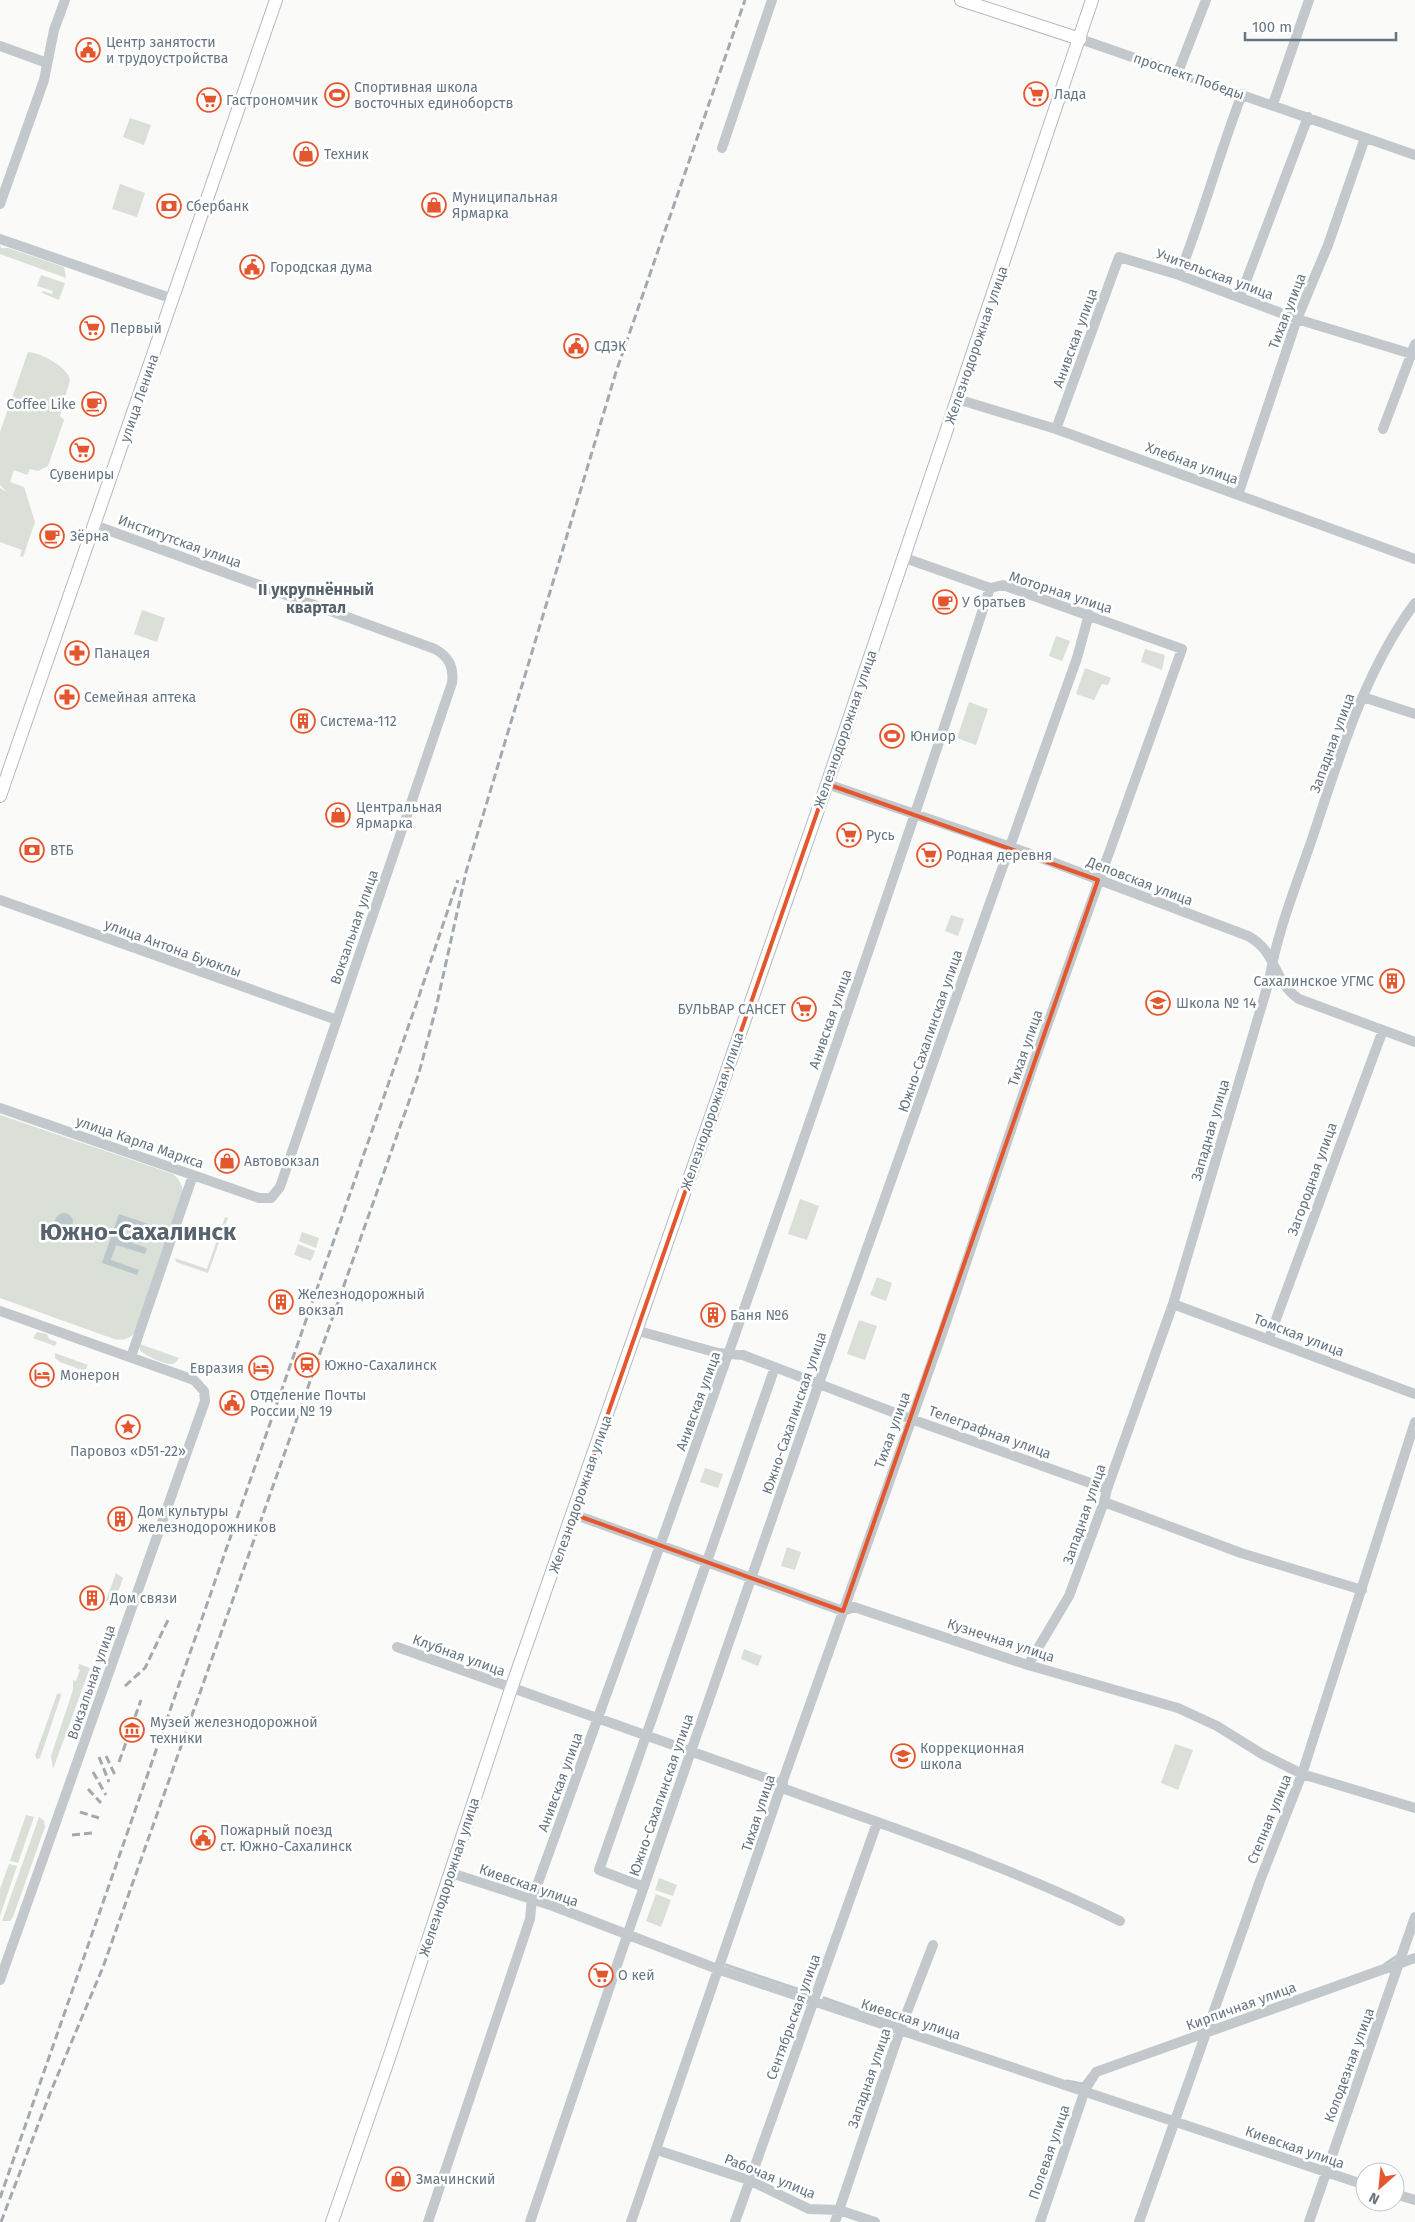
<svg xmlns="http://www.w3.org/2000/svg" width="1415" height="2222" viewBox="0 0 1415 2222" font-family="'Fira Sans',sans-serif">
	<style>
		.green { fill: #dadfd7 }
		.water { fill: #bbc7cb }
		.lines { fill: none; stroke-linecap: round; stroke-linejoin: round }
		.stream { stroke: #bbc7cb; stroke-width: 3 }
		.major-casing { stroke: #b5babe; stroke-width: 14 }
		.minor { stroke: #c3c8cc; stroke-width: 10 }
		.major { stroke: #fff; stroke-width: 12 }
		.rail { stroke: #a2aab0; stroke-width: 3; stroke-dasharray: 8 4; stroke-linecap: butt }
		.marked { fill: none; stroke: #e4572e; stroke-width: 4; stroke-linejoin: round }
		.labels { text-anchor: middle; stroke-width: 5; stroke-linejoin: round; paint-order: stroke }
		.poi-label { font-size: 14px; fill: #657683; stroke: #fff; text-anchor: start }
		.street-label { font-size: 14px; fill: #657683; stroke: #fff }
		.quarter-label { font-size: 16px; font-weight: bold; fill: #57646e; stroke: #fff }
		.town-label { font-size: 24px; font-weight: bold; fill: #57646e; stroke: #fff }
	</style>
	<rect width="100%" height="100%" fill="#fafaf8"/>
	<path class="green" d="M130,118L151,125L144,145L123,137Z
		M120,184L145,193L137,217L112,209Z
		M0,245L1,248H8L64,267L66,278L0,254Z
		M41,275L65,283L59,300L42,293L43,291L52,294L53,291L37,286Z
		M28,352C40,352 68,367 70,380L60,416L64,420L48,466L38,471L30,469L27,475L14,470L10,482L24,487L35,522L23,557L20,556L22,550L0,542V488L7,492L0,485V432Z
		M142,610L165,618L157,642L134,634Z
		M1056,636L1070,641L1062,661L1049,656Z
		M1145,649L1165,655L1162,670L1141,662Z
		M1085,668L1111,678L1108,685L1102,684L1094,700L1076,694Z
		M969,702L988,709L976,745L957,738Z
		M951,915L964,919L958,936L945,931Z
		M0,1115L173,1174C181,1181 183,1186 183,1196L137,1330C131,1338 125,1341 114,1339L0,1298Z
		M800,1199L819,1206L807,1240L788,1234Z
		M225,1217L228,1218L208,1273L176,1262L175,1258L207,1269Z
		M302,1232L319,1238L316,1248L299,1241Z
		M298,1244L315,1251L311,1261L294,1255Z
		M877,1277L892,1283L886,1301L870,1295Z
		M859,1320L877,1326L865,1360L847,1354Z
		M37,1332L47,1334L49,1339L57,1342L55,1346L33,1338Z
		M140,1344L179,1358C177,1360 176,1363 172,1364C166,1365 143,1355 140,1350Z
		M55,1353L88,1365L86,1369L82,1370L60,1362L55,1358Z
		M705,1468L723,1474L718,1488L700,1482Z
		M787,1547L801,1552L795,1570L781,1566Z
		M116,1573L123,1578L115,1601H106Z
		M744,1649L762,1656L758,1666L741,1659Z
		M79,1664L90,1668L53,1769L51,1756L73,1690V1680L76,1681L80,1670L78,1669Z
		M60,1693L61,1696L40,1758L37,1759L35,1756L57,1694Z
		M1175,1744L1193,1750L1178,1790L1161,1783Z
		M26,1815L34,1817L18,1863L10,1861Z
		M39,1817L44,1821L45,1827L13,1917L10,1921H2Z
		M9,1864L17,1866L0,1916V1889Z
		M659,1878L677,1885L673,1896L655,1890Z
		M656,1894L671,1900L661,1927L646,1921Z"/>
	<path class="water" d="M55 1222a9 9 0 1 1 18 0a9 9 0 1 1-18 0Z
		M119,1214L154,1226L153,1231L124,1221L118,1238L147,1248L145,1254L116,1245L111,1260L139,1270L137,1275L102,1263Z"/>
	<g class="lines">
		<path class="stream" d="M1385,1964L1397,1956
			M726,1965L806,1992
			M824,1998L897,2024
			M1067,2081L1083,2084L1089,2076"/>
		<g class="major-casing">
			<path id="major" d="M961,0L1080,39
				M0,796L276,0
				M332,2222L389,2058L511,1689L827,784L1092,0"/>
		</g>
		<path class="minor" d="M1080,39L1415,155
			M0,46L47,63
			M1178,72L1206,0
			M1273,104L1309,0
			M722,148L772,0
			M0,204L44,80L54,30L65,0
			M0,239L173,299
			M1179,275C1203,215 1219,154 1242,94
			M1240,297L1308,117
			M957,399L1056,429L1415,559
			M1056,429L1119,257L1179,275L1297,319L1415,355
			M1383,429L1415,344
			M1238,495L1297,319L1328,245L1365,138
			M1363,697L1415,714
			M827,784L1028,853L1248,936C1277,951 1273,982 1299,999L1415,1042
			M0,900L337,1020
			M0,1108L259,1198H271L280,1187L452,683C454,667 449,657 435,649L94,525
			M1173,1304L1415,1394
			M0,1311L194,1380L204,1391L205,1401L0,1980
			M635,1330L718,1353L743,1355L911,1419L1107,1489
			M1269,1338L1383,1030
			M131,1357L193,1175
			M1104,1502L1241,1553L1362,1590
			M573,1514L843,1611L854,1607L1028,1665L1178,1708L1217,1726L1262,1754L1302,1774L1415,1808
			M397,1647L783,1784
			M1028,1665L1069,1596L1104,1502L1107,1489L1173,1304L1269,981C1277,932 1296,886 1312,839C1339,758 1364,672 1415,603
			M782,1788C895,1829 1012,1867 1120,1921
			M451,1873L553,1906L720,1970L1365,2185
			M644,1887L599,1870L775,1367
			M657,2150L749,2180L809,2209L839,2210L875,2222
			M1395,2194L1415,2200
			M428,2222L530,1919L532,1899C691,1464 846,1028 990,588
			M530,2222L631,1924L819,1383L1077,658L1089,614
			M631,2222L787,1769L944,1328L1033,1065L1182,649L1003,585L990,588L902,557
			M735,2222L877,1823
			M835,2222L900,2030L933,1945
			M1040,2222L1085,2090L1096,2072L1415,1958
			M1139,2222L1261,1878L1302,1774L1415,1422
			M1309,2222L1415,1917"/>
		<use href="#major" class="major"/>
		<path class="rail" d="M125,1686L145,1668L169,1618
			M106,1756L115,1775
			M99,1757L109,1782
			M119,1762L141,1700
			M93,1772L106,1795
			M88,1789L101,1803
			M80,1812L99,1818
			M72,1835L92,1833
			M0,2198L419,996L458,880
			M1,2222L51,2091L103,1967L419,1073L436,1008L466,872L616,372L745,0"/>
	</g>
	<path class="marked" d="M827,784L1098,880L843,1611L573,1514Z"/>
	<defs>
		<g id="civic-ring" transform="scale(1.25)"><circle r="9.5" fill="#fff" stroke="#e4572e" stroke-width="1.5"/><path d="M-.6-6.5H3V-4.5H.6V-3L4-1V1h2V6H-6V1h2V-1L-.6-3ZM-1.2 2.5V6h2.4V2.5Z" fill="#e4572e"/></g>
		<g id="supermarket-ring" transform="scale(1.25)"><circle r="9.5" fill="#fff" stroke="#e4572e" stroke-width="1.5"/><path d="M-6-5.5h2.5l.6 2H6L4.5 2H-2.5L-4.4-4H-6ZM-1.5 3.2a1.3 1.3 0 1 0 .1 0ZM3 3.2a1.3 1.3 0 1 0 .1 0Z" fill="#e4572e"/></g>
		<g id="stadium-ring" transform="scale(1.25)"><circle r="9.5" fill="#fff" stroke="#e4572e" stroke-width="1.5"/><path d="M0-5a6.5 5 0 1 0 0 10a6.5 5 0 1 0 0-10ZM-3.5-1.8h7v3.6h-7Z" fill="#e4572e"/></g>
		<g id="shop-ring" transform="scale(1.25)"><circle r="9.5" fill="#fff" stroke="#e4572e" stroke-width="1.5"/><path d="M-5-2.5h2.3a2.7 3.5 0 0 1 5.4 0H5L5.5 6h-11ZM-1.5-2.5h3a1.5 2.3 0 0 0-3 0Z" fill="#e4572e"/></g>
		<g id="bank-ring" transform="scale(1.25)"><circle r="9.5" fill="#fff" stroke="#e4572e" stroke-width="1.5"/><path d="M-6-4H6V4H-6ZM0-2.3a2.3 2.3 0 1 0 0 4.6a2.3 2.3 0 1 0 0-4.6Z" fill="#e4572e"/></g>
		<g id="cafe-ring" transform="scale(1.25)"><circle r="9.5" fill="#fff" stroke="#e4572e" stroke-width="1.5"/><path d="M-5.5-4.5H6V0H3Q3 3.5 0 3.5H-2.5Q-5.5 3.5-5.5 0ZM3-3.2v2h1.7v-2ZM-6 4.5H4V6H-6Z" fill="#e4572e"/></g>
		<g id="pharmacy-ring" transform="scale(1.25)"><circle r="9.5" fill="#fff" stroke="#e4572e" stroke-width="1.5"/><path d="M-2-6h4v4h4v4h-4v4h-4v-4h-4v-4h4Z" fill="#e4572e"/></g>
		<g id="building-ring" transform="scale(1.25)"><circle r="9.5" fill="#fff" stroke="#e4572e" stroke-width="1.5"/><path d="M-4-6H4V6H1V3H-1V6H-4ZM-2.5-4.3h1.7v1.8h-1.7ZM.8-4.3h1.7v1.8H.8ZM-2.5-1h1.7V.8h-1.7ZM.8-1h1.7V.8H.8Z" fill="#e4572e"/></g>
		<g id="school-ring" transform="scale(1.25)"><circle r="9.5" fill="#fff" stroke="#e4572e" stroke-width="1.5"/><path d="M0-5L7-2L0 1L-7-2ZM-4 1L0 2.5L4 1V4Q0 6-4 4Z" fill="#e4572e"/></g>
		<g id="station-ring" transform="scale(1.25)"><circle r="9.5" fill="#fff" stroke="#e4572e" stroke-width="1.5"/><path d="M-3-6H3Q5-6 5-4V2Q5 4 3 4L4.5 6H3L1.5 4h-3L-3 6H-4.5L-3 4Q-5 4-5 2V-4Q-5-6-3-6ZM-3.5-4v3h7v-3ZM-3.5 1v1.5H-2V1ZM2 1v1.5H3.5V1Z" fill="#e4572e"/></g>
		<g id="hotel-ring" transform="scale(1.25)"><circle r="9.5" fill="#fff" stroke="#e4572e" stroke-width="1.5"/><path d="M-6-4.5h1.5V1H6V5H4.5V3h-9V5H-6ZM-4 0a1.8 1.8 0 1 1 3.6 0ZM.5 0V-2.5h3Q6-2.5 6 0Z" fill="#e4572e"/></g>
		<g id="sight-ring" transform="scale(1.25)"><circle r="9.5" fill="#fff" stroke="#e4572e" stroke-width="1.5"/><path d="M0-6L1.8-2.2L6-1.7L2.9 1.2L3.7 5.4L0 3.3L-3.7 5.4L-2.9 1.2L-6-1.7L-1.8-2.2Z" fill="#e4572e"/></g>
		<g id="museum-ring" transform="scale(1.25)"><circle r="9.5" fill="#fff" stroke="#e4572e" stroke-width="1.5"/><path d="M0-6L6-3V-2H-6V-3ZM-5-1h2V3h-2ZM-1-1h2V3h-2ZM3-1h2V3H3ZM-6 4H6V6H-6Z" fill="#e4572e"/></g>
	</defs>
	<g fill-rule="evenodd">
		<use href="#civic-ring" x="88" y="50"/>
		<use href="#supermarket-ring" x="1036" y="94"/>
		<use href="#stadium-ring" x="337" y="95"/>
		<use href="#supermarket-ring" x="209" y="100"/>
		<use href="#shop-ring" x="306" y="154"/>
		<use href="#shop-ring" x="434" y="205"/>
		<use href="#bank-ring" x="169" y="206"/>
		<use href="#civic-ring" x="252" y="267"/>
		<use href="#supermarket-ring" x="92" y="328"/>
		<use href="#civic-ring" x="576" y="346"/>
		<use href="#cafe-ring" x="94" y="404"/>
		<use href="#supermarket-ring" x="82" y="450"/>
		<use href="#cafe-ring" x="52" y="536"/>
		<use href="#cafe-ring" x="945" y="602"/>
		<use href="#pharmacy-ring" x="77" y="653"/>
		<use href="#pharmacy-ring" x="67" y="697"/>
		<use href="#building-ring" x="303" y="721"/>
		<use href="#stadium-ring" x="892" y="736"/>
		<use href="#shop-ring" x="338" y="815"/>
		<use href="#supermarket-ring" x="849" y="835"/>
		<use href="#bank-ring" x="32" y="850"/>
		<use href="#supermarket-ring" x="929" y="855"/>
		<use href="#building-ring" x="1392" y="981"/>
		<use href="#school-ring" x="1158" y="1003"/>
		<use href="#supermarket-ring" x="804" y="1009"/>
		<use href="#shop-ring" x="227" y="1161"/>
		<use href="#building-ring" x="281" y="1302"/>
		<use href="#building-ring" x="713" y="1315"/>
		<use href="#station-ring" x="307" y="1365"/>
		<use href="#hotel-ring" x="261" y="1368"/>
		<use href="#hotel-ring" x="42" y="1375"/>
		<use href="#civic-ring" x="232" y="1403"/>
		<use href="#sight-ring" x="128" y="1427"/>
		<use href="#building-ring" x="120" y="1519"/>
		<use href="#building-ring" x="92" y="1598"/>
		<use href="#museum-ring" x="132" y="1730"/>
		<use href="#school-ring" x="903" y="1756"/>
		<use href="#civic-ring" x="203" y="1838"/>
		<use href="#supermarket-ring" x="601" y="1975"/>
		<use href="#shop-ring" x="398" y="2179"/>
	</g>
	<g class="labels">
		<g class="poi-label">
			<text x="106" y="47">Центр занятости<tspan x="106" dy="16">и трудоустройства</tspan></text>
			<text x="354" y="92">Спортивная школа<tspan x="354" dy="16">восточных единоборств</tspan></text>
			<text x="1054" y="99">Лада</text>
			<text x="226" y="105">Гастрономчик</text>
			<text x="324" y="159">Техник</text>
			<text x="452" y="202">Муниципальная<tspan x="452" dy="16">Ярмарка</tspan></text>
			<text x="186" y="211">Сбербанк</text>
			<text x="270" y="272">Городская дума</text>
			<text x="110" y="333">Первый</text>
			<text x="594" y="351">СДЭК</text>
			<text x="76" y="409" text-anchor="end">Coffee Like</text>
			<text x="82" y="479" text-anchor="middle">Сувениры</text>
			<text x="70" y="541">Зёрна</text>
			<text x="962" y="607">У братьев</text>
			<text x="94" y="658">Панацея</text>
			<text x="84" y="702">Семейная аптека</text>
			<text x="320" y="726">Система-112</text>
			<text x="910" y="741">Юниор</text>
			<text x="356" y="812">Центральная<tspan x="356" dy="16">Ярмарка</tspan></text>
			<text x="866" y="840">Русь</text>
			<text x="50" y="855">ВТБ</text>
			<text x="946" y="860">Родная деревня</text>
			<text x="1374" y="986" text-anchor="end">Сахалинское УГМС</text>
			<text x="1176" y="1008">Школа № 14</text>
			<text x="786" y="1014" text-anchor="end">БУЛЬВАР САНСЕТ</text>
			<text x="244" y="1166">Автовокзал</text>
			<text x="298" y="1299">Железнодорожный<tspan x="298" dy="16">вокзал</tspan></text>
			<text x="730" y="1320">Баня №6</text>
			<text x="324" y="1370">Южно-Сахалинск</text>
			<text x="244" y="1373" text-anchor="end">Евразия</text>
			<text x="60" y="1380">Монерон</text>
			<text x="250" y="1400">Отделение Почты<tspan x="250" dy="16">России № 19</tspan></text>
			<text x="128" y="1456" text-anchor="middle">Паровоз «D51-22»</text>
			<text x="138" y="1516">Дом культуры<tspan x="138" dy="16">железнодорожников</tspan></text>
			<text x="110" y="1603">Дом связи</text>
			<text x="150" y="1727">Музей железнодорожной<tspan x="150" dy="16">техники</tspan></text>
			<text x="920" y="1753">Коррекционная<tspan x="920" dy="16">школа</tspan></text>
			<text x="220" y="1835">Пожарный поезд<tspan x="220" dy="16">ст. Южно-Сахалинск</tspan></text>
			<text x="618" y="1980">О кей</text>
			<text x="416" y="2184">Змачинский</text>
		</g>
		<g class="street-label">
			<text transform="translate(1189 76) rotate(19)" y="5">проспект Победы</text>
			<text transform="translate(1215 274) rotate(20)" y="5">Учительская улица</text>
			<text transform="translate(1287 311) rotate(-69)" y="5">Тихая улица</text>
			<text transform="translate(1075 338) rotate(-70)" y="5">Анивская улица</text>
			<text transform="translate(976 345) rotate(-71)" y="5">Железнодорожная улица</text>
			<text transform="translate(139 398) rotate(-71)" y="5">улица Ленина</text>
			<text transform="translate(1192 463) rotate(20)" y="5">Хлебная улица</text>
			<text transform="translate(180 541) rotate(20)" y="5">Институтская улица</text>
			<text transform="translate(1061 592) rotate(18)" y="5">Моторная улица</text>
			<text transform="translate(845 729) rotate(-71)" y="5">Железнодорожная улица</text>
			<text transform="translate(1332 743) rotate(-70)" y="5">Западная улица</text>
			<text transform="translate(1140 881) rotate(21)" y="5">Деповская улица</text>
			<text transform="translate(354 927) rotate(-71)" y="5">Вокзальная улица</text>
			<text transform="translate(173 948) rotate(20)" y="5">улица Антона Буюклы</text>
			<text transform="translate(830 1019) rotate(-71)" y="5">Анивская улица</text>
			<text transform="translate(930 1031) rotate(-71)" y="5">Южно-Сахалинская улица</text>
			<text transform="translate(1025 1048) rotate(-71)" y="5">Тихая улица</text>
			<text transform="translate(712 1111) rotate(-71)" y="5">Железнодорожная улица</text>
			<text transform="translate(1210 1130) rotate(-74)" y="5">Западная улица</text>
			<text transform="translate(140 1142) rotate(19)" y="5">улица Карла Маркса</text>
			<text transform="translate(1312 1179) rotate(-70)" y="5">Загородная улица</text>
			<text transform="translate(1299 1335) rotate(21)" y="5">Томская улица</text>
			<text transform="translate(698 1401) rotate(-70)" y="5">Анивская улица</text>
			<text transform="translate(794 1413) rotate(-71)" y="5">Южно-Сахалинская улица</text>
			<text transform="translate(892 1430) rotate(-70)" y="5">Тихая улица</text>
			<text transform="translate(990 1432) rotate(20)" y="5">Телеграфная улица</text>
			<text transform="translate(580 1494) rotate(-71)" y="5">Железнодорожная улица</text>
			<text transform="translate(1084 1514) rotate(-71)" y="5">Западная улица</text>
			<text transform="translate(1001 1640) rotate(18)" y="5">Кузнечная улица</text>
			<text transform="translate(459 1655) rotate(20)" y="5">Клубная улица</text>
			<text transform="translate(91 1682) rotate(-71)" y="5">Вокзальная улица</text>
			<text transform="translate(560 1782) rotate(-70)" y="5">Анивская улица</text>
			<text transform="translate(661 1795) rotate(-71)" y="5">Южно-Сахалинская улица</text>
			<text transform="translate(758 1813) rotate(-72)" y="5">Тихая улица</text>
			<text transform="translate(1269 1819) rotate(-68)" y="5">Степная улица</text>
			<text transform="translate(449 1877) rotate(-72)" y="5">Железнодорожная улица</text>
			<text transform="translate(529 1885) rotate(19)" y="5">Киевская улица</text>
			<text transform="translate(1241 2006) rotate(-20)" y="5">Кирпичная улица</text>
			<text transform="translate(793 2017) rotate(-70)" y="5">Сентябрьская улица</text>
			<text transform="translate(911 2019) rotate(18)" y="5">Киевская улица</text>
			<text transform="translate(1349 2065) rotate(-70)" y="5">Колодезная улица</text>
			<text transform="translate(869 2078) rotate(-71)" y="5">Западная улица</text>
			<text transform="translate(1295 2147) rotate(19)" y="5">Киевская улица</text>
			<text transform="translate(1049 2152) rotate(-71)" y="5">Полевая улица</text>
			<text transform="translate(770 2176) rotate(22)" y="5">Рабочая улица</text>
		</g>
		<g class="quarter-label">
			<text x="316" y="595">II укрупнённый<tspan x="316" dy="18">квартал</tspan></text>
		</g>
		<g class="town-label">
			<text x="138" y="1240">Южно-Сахалинск</text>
		</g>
	</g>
	<g transform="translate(1380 2187) rotate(207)"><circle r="24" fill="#ffffff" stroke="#c1c8cd"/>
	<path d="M0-4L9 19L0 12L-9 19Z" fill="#e4572e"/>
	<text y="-8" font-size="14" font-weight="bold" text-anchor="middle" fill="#657683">N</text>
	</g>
	<path d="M1245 32v8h151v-8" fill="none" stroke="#657683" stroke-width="2.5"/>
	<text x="1252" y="32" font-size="15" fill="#657683" stroke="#ffffff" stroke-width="4" paint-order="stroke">100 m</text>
</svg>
